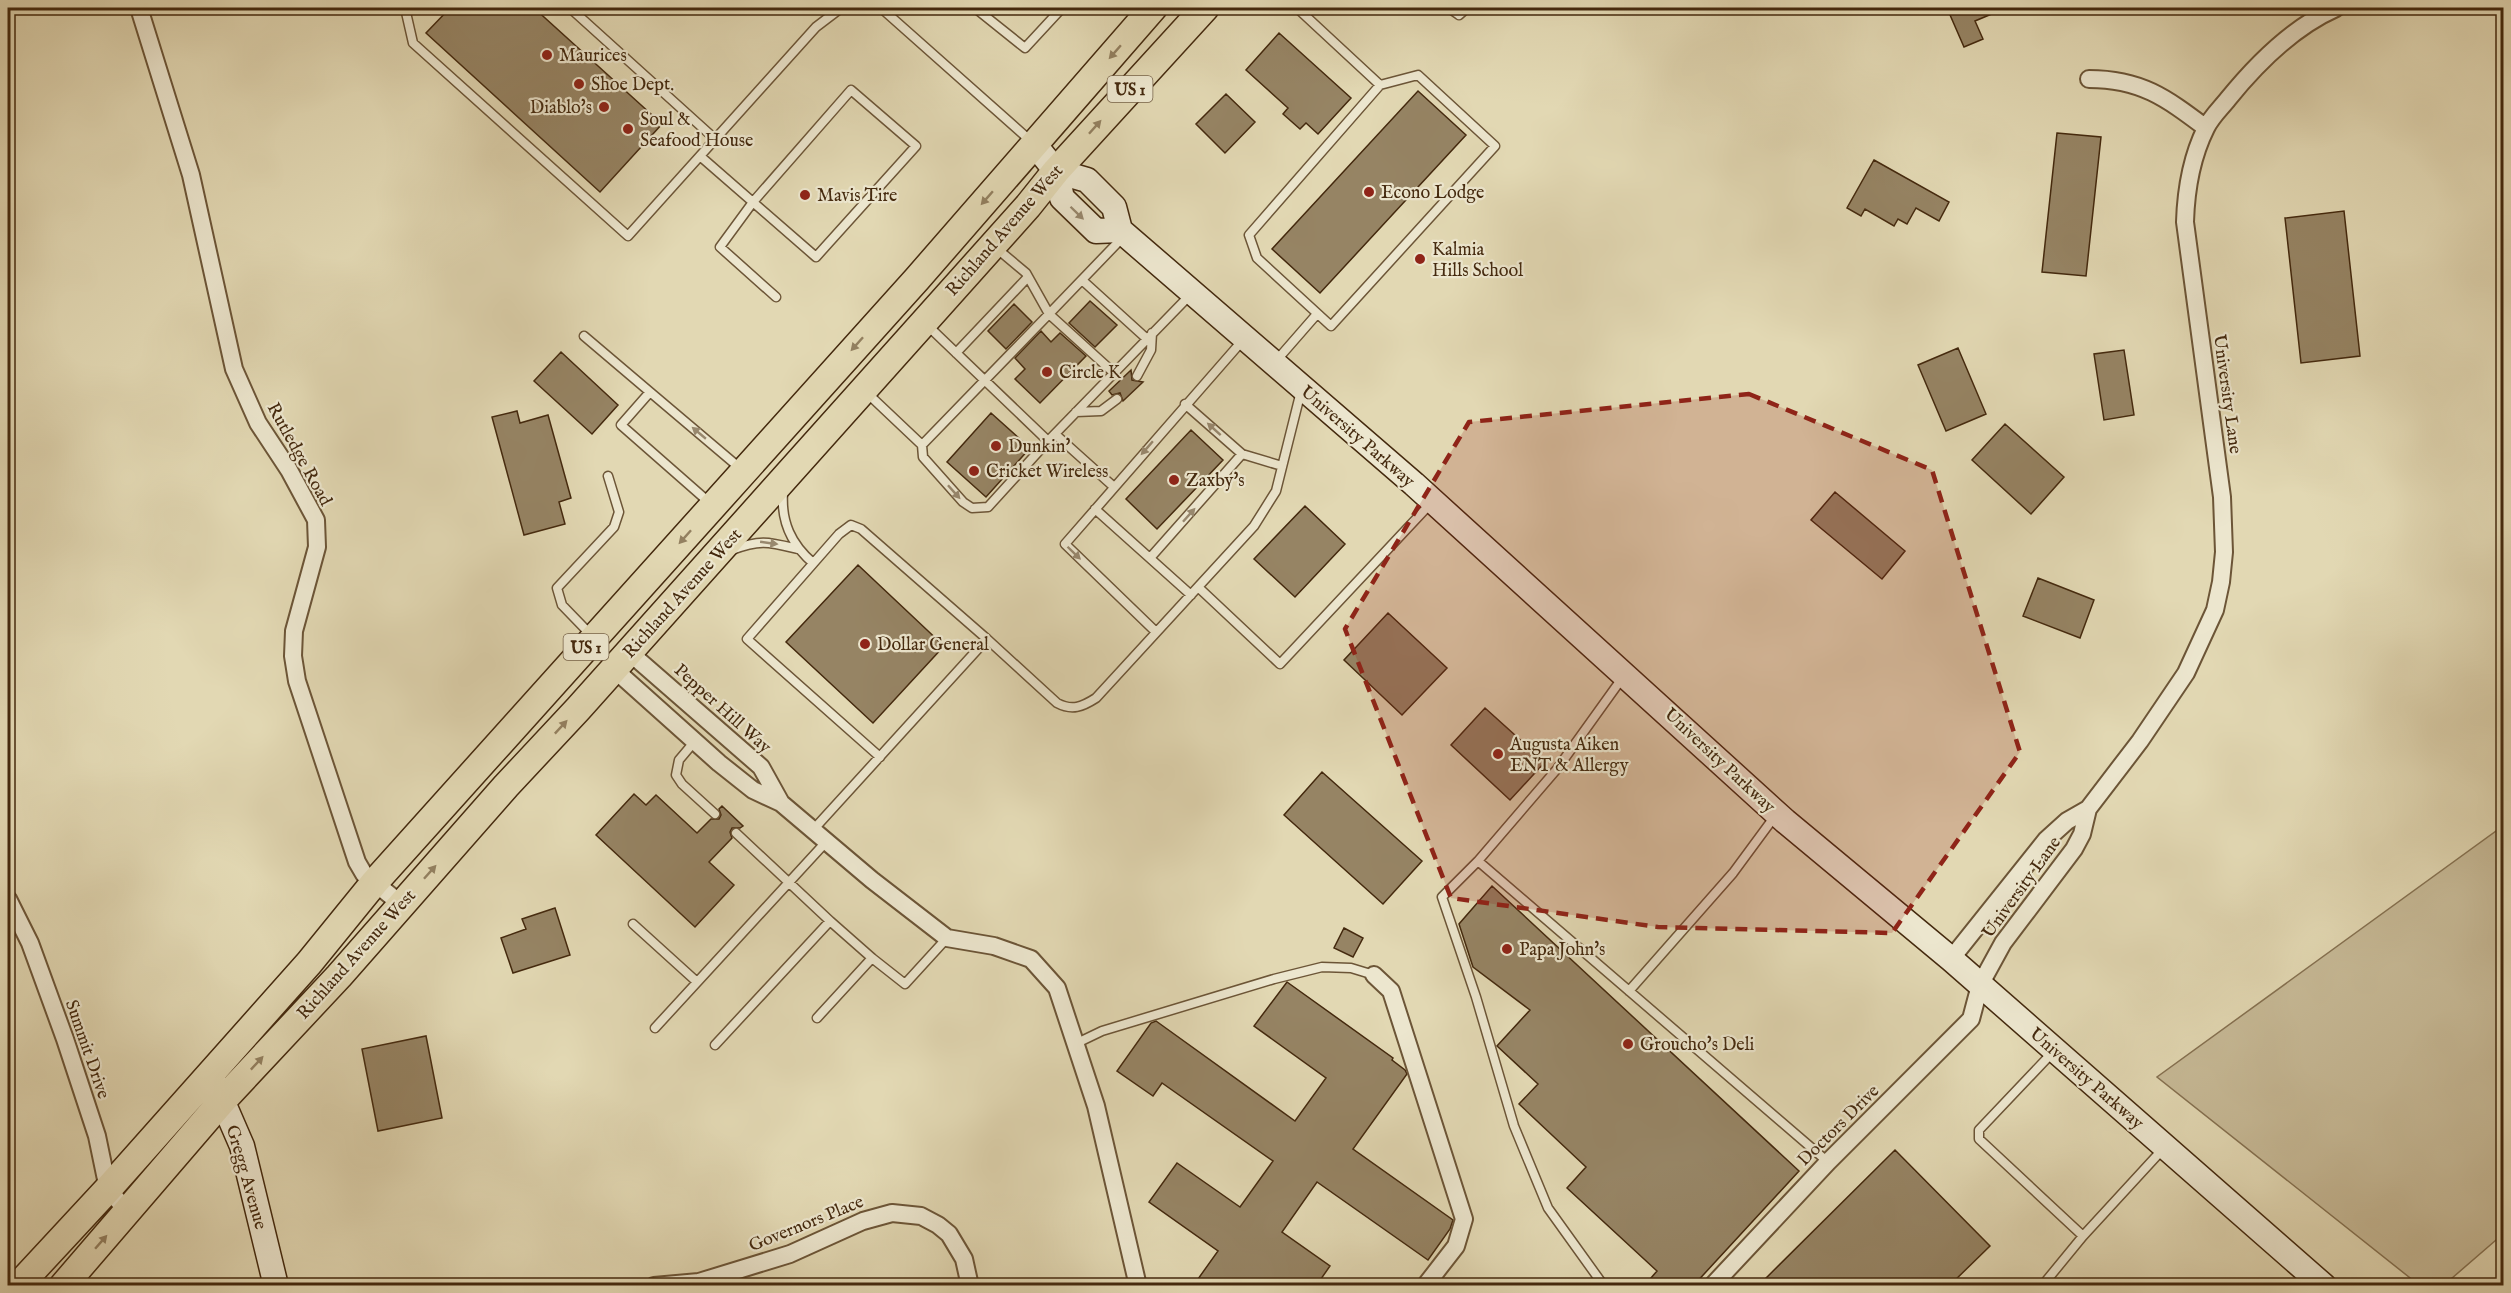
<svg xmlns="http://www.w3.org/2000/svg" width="2511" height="1293" viewBox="0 0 2511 1293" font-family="'IM FELL English',serif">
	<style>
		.green { fill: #c7ba97; stroke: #867252; stroke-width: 1.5 }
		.building { fill: #968464; stroke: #44290e; stroke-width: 1.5 }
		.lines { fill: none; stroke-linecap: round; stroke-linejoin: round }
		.lane-casing { stroke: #6c5537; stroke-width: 11 }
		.street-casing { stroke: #6c5537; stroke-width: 20 }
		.secondary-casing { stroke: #44290e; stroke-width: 27 }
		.primary-casing { stroke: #44290e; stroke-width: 30 }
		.lane { stroke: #ece6ce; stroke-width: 8 }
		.street { stroke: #ece6ce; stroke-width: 16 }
		.secondary { stroke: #ece6ce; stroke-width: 24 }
		.primary { stroke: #e2d8b3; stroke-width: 27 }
		.oneway { fill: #938060 }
		.oneway2 { fill: #98886e }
		.marked { fill: #8f2418; fill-opacity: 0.2; stroke: #8f2418; stroke-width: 4.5; stroke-dasharray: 12 8; stroke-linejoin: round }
		.poi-dot { fill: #8f2418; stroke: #ece6ce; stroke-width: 2 }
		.labels { text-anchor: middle; stroke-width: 4.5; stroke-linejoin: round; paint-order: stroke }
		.shield { fill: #ece6ce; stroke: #766248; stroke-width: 1.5 }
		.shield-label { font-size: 16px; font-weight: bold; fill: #44290e }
		.poi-label { font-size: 18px; fill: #44290e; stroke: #ece6ce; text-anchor: start }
		.street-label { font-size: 18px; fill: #44290e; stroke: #ece6ce }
	</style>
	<rect width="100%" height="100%" fill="#e2d8b3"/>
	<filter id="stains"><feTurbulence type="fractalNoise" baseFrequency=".00333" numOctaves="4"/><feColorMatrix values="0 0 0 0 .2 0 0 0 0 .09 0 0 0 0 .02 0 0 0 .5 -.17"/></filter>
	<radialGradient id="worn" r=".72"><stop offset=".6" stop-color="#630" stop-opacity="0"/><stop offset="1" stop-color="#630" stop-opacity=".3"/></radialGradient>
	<path class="green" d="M2503,826V1234L2444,1285H2419L2157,1077Z"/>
	<path class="building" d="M450,8H534L662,124L600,192L426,33Z
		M1947,8H2006L1975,21L1983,39L1964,47Z
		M1279,33L1351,98L1318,134L1306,123L1300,129L1283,114L1288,108L1246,70Z
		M1418,91L1466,135L1320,293L1272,249Z
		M1226,94L1255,122L1225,153L1196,124Z
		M2057,133L2101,137L2086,276L2042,272Z
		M1874,160L1949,202L1939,221L1916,208L1907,224L1898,219L1894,226L1865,209L1861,216L1847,208Z
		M2344,211L2360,356L2301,363L2285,218Z
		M1090,301L1117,325L1095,347L1069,323Z
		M1014,304L1032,322L1006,349L988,331Z
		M1041,331L1051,342L1060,333L1086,356L1040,403L1015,379L1025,369L1015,358Z
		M1958,348L1986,414L1946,431L1918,365Z
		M2124,350L2134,415L2104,420L2094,354Z
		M561,352L618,405L592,434L534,381Z
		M1131,370L1132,380L1143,382L1123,401L1120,393L1112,395L1109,391Z
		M517,411L520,423L548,415L571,498L559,502L565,524L524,535L492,417Z
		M991,413L1030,448L986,497L947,462Z
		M2005,424L2064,477L2031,514L1972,460Z
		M1191,430L1223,460L1157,529L1126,499Z
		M1835,492L1905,551L1882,579L1811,520Z
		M1305,506L1345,544L1295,597L1254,559Z
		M858,565L944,646L873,723L786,642Z
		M2038,578L2094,600L2080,638L2023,616Z
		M1388,613L1447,668L1402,715L1344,660Z
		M1485,708L1545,762L1510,800L1451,745Z
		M1322,772L1422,861L1383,904L1284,815Z
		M634,794L646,805L656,795L697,833L711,819H719L721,815L719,809L722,806L743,826L740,828H732L730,832L732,838L709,862L734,885L695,927L596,835Z
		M1492,886L1799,1171L1693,1286H1644L1657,1271L1567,1188L1586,1167L1519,1104L1538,1084L1497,1046L1530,1010L1473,967L1459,924Z
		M555,908L570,955L513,973L501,938L526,929L522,919Z
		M1344,928L1363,938L1353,957L1334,948Z
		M1287,982L1393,1058L1392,1060L1405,1070L1407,1074L1353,1149L1453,1220L1450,1229L1428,1260L1317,1182L1282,1232L1330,1266L1316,1286H1193L1218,1251L1149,1202L1177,1163L1240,1207L1273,1161L1162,1083L1153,1096L1117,1071L1151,1023L1156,1021L1295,1121L1326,1078L1254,1026Z
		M426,1036L442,1118L378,1131L362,1049Z
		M1895,1150L1990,1246L1949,1286H1758Z"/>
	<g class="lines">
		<g class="lane-casing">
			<path id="lane" d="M405,8L413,43L628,236L816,27L841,8
				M570,8L715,139
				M881,8L1033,143
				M975,8L1025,48L1062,8
				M1297,8L1380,85
				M1449,8L1459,15
				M1459,15L1467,8
				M1418,75L1495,146L1331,326L1257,258L1249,235L1380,85Z
				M700,156L816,257L916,146L851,90L753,202L720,247L776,297
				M1082,280L1147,339
				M927,325L1048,441L1192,293
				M584,336L650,392
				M956,353L1028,277
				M1276,361L1317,314
				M1114,373L1049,314L1125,235
				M1137,376L1151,350L1152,333
				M866,392L922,445L1049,314L1026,273L995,247
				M1185,404L1242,454L1282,466
				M1076,412L1101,411L1117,399
				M1055,434L1114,487
				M922,445L923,457L963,502L972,508L988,507L1048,441
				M783,493C781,522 791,544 813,563
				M711,504L621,425L650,392L741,469
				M1095,509L1191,595
				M732,550C760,539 769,542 798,549
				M1150,558L1242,454
				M1198,587L1280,664L1432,502
				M1156,632L1065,544L1243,340
				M592,636L562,605L557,588L614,527L619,512L608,476
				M1623,677L1557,769L1478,861L1828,1162
				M695,741L679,760L676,775L682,784L715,814
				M880,757L747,639L839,534L851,525L861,529L987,639L1057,703C1072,711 1082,707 1096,698L1254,526L1276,491L1301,391
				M813,830L987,639
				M736,833L830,921
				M1478,861L1442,897L1476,997L1514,1126L1548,1208L1604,1286
				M633,924L697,982
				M872,958L905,984L947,938
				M1629,991L1733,873L1775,816
				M655,1028L826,842
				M1075,1044L1102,1031L1274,979L1322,967L1351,968L1374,975
				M715,1045L830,921L872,958L817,1018
				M2053,1052L1979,1130V1139L2083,1236L2163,1149
				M2042,1286L2083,1236"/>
		</g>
		<g class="street-casing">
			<path id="street" d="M139,8L191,175L234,369L258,423L289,470L316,520L317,547L294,631L293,656L297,681L357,862L364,874L401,904
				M2089,79C2141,79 2166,98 2206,128
				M629,652L761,767L781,803
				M614,669L719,763L753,790L781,803L872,880L947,938L994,946L1031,959L1057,988L1096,1106L1138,1286
				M8,899L30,943L65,1039L97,1136L108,1189L128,1212
				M1951,959L2046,840L2067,821L2088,809
				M1374,975L1391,991L1464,1219L1456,1246L1425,1286
				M654,1286L699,1282L790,1254L863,1221L892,1213L921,1216L938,1225L949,1234L964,1259L970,1286
				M1712,1286L1828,1162L1971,1019L1980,985L2003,943L2074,849L2082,834L2088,809L2140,741L2186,673L2215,610L2221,582L2224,552L2222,497L2185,222C2186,189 2191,158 2206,128C2211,117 2221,108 2228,99C2258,62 2293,27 2336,8"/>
		</g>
		<g class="secondary-casing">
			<path id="secondary" d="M1034,144L1056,171L1062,198L1096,231L1120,230
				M1056,171L1087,180L1114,207L1120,230L1414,484L1785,821L1951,959L2324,1286
				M216,1086L242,1146L276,1286"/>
		</g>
		<g class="primary-casing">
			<path id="primary" d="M18,1286L108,1189L309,963L374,883L917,279L1153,8
				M63,1286L223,1100L339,976L506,786L578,709L1028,206L1056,171L1205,8"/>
		</g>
		<use href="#lane" class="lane"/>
		<use href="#street" class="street"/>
		<use href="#secondary" class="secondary"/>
		<use href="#primary" class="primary"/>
	</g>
	<defs><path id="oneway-solid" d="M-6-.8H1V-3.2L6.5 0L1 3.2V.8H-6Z" transform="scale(1.5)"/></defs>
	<g class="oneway">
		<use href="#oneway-solid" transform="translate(1115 52) rotate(131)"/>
		<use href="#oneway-solid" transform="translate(1095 127) rotate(-48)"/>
		<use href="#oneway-solid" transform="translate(987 198) rotate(131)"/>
		<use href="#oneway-solid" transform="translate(857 344) rotate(132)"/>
		<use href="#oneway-solid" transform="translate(685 537) rotate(132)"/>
		<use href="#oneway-solid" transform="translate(561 727) rotate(-47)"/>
		<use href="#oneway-solid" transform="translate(430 872) rotate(-48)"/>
		<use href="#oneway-solid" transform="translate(257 1063) rotate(-47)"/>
		<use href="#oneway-solid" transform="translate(101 1242) rotate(-49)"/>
	</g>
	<g class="oneway2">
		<use href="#oneway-solid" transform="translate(1077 213) rotate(44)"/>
		<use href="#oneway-solid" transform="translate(1214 429) rotate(-138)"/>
		<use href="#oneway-solid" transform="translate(699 433) rotate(-140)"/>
		<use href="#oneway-solid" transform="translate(1147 448) rotate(131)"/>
		<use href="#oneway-solid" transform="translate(954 492) rotate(48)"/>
		<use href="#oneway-solid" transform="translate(1189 515) rotate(-48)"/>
		<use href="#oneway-solid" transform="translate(769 543) rotate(8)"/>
		<use href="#oneway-solid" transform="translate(1074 553) rotate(44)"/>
	</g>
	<path class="marked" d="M1749,394L1932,470L2020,752L1892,933L1658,927L1451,898L1345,629L1469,422Z"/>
	<g class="poi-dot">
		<circle cx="547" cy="55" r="6"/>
		<circle cx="579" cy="84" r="6"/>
		<circle cx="604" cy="107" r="6"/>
		<circle cx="628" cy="129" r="6"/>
		<circle cx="1369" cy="192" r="6"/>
		<circle cx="805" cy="195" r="6"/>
		<circle cx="1420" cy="259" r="6"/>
		<circle cx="1047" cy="372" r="6"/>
		<circle cx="996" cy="446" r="6"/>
		<circle cx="974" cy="471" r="6"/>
		<circle cx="1174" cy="480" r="6"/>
		<circle cx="865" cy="644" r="6"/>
		<circle cx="1498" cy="754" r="6"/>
		<circle cx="1507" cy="949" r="6"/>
		<circle cx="1628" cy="1044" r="6"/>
	</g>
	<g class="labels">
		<g class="shield">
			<rect x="1107.5" y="76" width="45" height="26" rx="4.5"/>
			<rect x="563.5" y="634" width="45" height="26" rx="4.5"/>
		</g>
		<g class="shield-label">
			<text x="1130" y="95">US 1</text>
			<text x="586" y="653">US 1</text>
		</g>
		<g class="poi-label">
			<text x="559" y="61">Maurices</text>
			<text x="591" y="90">Shoe Dept.</text>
			<text x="592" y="113" text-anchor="end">Diablo's</text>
			<text x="640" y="125">Soul &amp;<tspan x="640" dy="21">Seafood House</tspan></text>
			<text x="1381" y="198">Econo Lodge</text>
			<text x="817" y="201">Mavis Tire</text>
			<text x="1432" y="255">Kalmia<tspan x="1432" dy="21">Hills School</tspan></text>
			<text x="1059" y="378">Circle K</text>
			<text x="1008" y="452">Dunkin'</text>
			<text x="986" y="477">Cricket Wireless</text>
			<text x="1186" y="486">Zaxby's</text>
			<text x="877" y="650">Dollar General</text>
			<text x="1510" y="750">Augusta Aiken<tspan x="1510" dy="21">ENT &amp; Allergy</tspan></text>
			<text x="1519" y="955">Papa John's</text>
			<text x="1640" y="1050">Groucho's Deli</text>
		</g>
		<g class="street-label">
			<text transform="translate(1004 230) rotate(-49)" y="6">Richland Avenue West</text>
			<text transform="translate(2228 394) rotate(82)" y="6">University Lane</text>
			<text transform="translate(1358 436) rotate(41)" y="6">University Parkway</text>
			<text transform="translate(300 454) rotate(61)" y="6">Rutledge Road</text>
			<text transform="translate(682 593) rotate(-48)" y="6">Richland Avenue West</text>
			<text transform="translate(723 708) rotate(42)" y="6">Pepper Hill Way</text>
			<text transform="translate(1720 760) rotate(43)" y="6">University Parkway</text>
			<text transform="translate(2021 887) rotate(-54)" y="6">University Lane</text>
			<text transform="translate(356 954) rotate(-48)" y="6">Richland Avenue West</text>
			<text transform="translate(88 1049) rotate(71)" y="6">Summit Drive</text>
			<text transform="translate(2087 1078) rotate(41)" y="6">University Parkway</text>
			<text transform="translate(1838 1125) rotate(-45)" y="6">Doctors Drive</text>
			<text transform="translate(247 1177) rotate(74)" y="6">Gregg Avenue</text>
			<text transform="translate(806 1223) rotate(-22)" y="6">Governors Place</text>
		</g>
	</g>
	<rect width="2511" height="1293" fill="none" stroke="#e2d8b3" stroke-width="30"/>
	<rect x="9" y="9" width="2493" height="1275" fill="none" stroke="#44290e" stroke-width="3"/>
	<rect x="15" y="15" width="2481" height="1263" fill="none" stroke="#44290e" stroke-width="1.5"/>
	<rect width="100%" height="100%" filter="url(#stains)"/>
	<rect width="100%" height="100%" fill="url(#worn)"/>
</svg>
